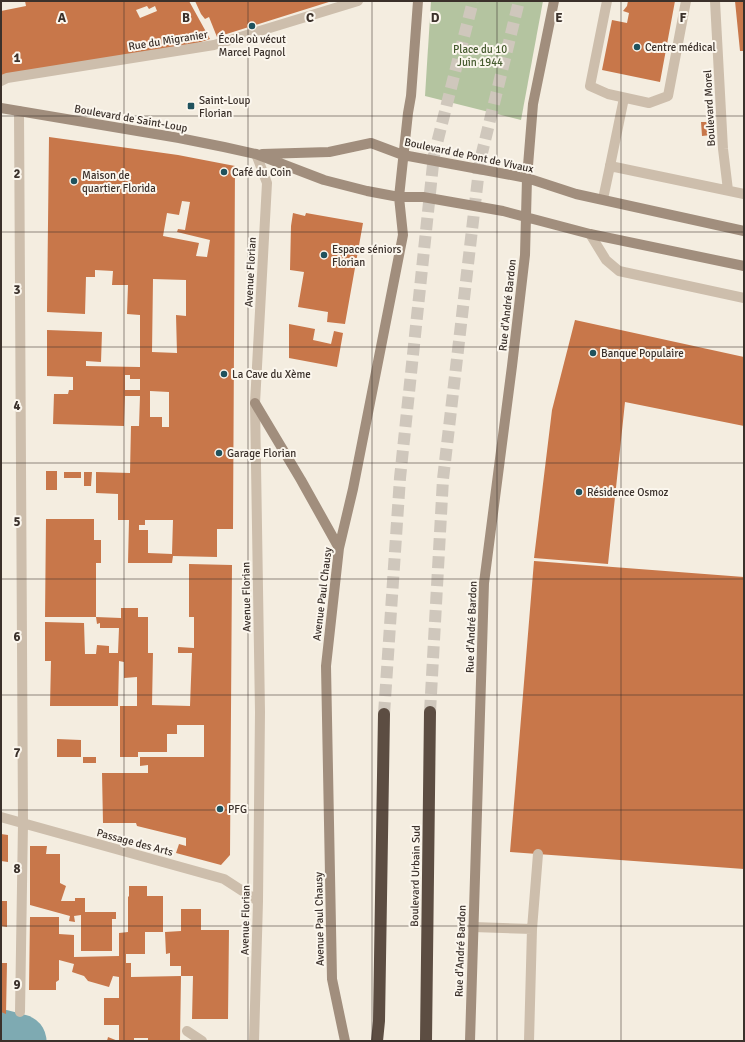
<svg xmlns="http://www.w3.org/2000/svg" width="745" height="1042" viewBox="0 0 745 1042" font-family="Signika,sans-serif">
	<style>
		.green { fill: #b4c4a0 }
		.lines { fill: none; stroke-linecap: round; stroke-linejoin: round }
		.river { stroke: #7eaab2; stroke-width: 53 }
		.building { fill: #c8774a; fill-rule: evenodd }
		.highway-tunnel { stroke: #cfc7bc; stroke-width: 12; stroke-dasharray: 12 6; stroke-linecap: butt }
		.lane { stroke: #cdbeac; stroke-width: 10 }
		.street { stroke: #cdbeac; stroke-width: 10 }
		.secondary { stroke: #a18e7d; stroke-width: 10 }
		.highway { stroke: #5c4d42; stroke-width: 12 }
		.grid { fill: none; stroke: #3b312b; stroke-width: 1; stroke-opacity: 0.55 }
		.poi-dot { fill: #1f525d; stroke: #fbf6ed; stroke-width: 1.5 }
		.labels { text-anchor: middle; stroke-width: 4; stroke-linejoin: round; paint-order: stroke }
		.poi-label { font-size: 11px; fill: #3b312b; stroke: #fbf6ed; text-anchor: start }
		.street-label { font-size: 11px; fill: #3b312b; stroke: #fbf6ed }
		.park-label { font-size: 11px; fill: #455a2e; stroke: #fbf6ed }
		.grid-label { font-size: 13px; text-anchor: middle; font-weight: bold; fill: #3b312b; stroke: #fbf6ed; stroke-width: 4; stroke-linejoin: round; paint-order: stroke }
	</style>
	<rect width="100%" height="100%" fill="#f4ede0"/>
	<path class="green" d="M431,1H543L521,120L425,96Z"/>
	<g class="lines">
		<path class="river" d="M1,1036L20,1041"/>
	</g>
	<path class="building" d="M25,1H189L210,39L180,49L96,63L1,75V11L26,6ZM147,6L149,9L155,6L157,11L140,18L136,10Z
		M195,1H332L217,37L209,17L205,19L201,14Z
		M628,1H675L660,82L602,70L612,20L627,23L629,13L623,11L627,6Z
		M735,1H744V51H740Z
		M701,122H710L711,135L702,136Z
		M49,137L178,155L235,166L233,529H217V557L173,556L172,563H128L129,520H118V494L96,493V472L130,473L131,426H139L140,396H125L124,426L53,424L54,394H68L69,390H73V377L47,376V330L102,332L101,362L86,361V366L140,367V315L127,314L128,285H112L113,271L95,270V277H86L85,314L47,312ZM182,201L190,202L185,230L178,229L177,232L210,240L207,257L196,256L199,243L163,236L167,213L179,215ZM153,279L186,280V316L176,315L177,353L152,352ZM125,375H130V379H140V390H125ZM150,391L169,392V427H162V417H150ZM145,520H173L172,554L148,553V530H139V525H145Z
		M293,213L305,216L306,213L363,223L345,324L327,322L328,312L298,307L304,272L290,270L291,226Z
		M575,320L744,357V426L625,402L608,564L534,558L552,410Z
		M289,324L315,329L313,340L331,344L334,331L343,333L337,367L289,358Z
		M46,471H57V490H46Z
		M64,472H81V478H64Z
		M84,472H92L91,486H84Z
		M46,519H94V540H101V563H96V617H45Z
		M534,561L744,577V869L510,852Z
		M189,564L232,565L230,855L221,865L176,853L179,844L186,846V838L137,826L136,823H103L102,773H148V765L140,766V757H204V725H177V734H167V752H138V757H120V706H137V677L124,678V662L119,661L118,706H50L51,661H45V622L84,623L85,654H96L97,645L109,646V653H118L119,628H100V623L97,624L96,617L121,618V608H138V617H148V653H153L152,705L190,706L192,653H178V647L194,648V617H189Z
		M57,739L81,740V757H57Z
		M83,757H96V763H83Z
		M1,834L8,835V862L1,861Z
		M30,846H47L46,854H60V883L66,886L61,901H75V898H85V912H116V919H112V951H81V915L74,916L75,922L69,921L70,916L30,905Z
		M129,886H147V896H163V932H145V954H126V963H131V977L181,976V966H170V953L166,954L165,932L181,931V909H201V930H229L228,1019H192L193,976H181L180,1041H148V1038H134V1041H119V1025H104V998H119V977L113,976L109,987L88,981L84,976L72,972L74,964L59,960V980L56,982V990H29L30,917H59V934L74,935V957L119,956V933L128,932V896L129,897Z
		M1,901H7V927L1,926Z
		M1,963H7L6,1014L1,1012Z
		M108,1037L118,1041H107Z"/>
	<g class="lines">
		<path class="highway-tunnel" d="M430,712L443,479L480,161L519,1
			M384,714L400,478L434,155L473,1"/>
		<path class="lane" d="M607,1L590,86L608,94L649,103L668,96L686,1
			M610,166L624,98
			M590,234L606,260L619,271L744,298
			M473,927L532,929
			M187,1031L202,1041
			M529,1041L532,929L538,854"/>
		<path class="street" d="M715,1L723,149L728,190
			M1,81L7,78L214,45L358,1
			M19,111L23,823L20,1012
			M603,199L610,166L744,194
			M1,817L224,879L258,901
			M254,1041L258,901L260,712L255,403L267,183L256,154"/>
		<path class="secondary" d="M1,108L179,138L224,147L256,154L324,180L367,191L399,197H423L503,211L590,234L744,266
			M262,154L329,152L371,143L403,155L527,178L576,194L744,231
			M255,403L301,480L339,548
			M345,1041L332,979L326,666L339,548L353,489L403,235L399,197L408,113L411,96L418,1
			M470,1041L484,583L512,366L525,255L527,178L533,104L554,1"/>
		<path class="highway" d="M377,1041L379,1021L384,714
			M426,1041L430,712"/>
	</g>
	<path class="grid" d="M124,1V1041M248,1V1041M372,1V1041M497,1V1041M621,1V1041M1,116H744M1,232H744M1,347H744M1,463H744M1,579H744M1,695H744M1,810H744M1,926H744"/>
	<g class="poi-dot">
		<circle cx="252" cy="26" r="4"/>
		<circle cx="637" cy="47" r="4"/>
		<rect x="187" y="102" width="8" height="8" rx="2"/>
		<circle cx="224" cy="172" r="4"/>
		<circle cx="74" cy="181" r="4"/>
		<circle cx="324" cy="255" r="4"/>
		<circle cx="593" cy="353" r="4"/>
		<circle cx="224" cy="374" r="4"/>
		<circle cx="219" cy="453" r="4"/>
		<circle cx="579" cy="492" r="4"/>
		<circle cx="220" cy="809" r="4"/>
	</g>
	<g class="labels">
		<g class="poi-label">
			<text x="252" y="43" text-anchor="middle">École où vécut<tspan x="252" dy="13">Marcel Pagnol</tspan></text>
			<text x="645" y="51">Centre médical</text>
			<text x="199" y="104">Saint-Loup<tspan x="199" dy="13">Florian</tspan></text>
			<text x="232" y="176">Café du Coin</text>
			<text x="82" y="179">Maison de<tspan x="82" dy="13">quartier Florida</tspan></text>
			<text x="332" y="253">Espace séniors<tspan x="332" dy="13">Florian</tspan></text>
			<text x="601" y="357">Banque Populaire</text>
			<text x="232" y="378">La Cave du Xème</text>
			<text x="227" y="457">Garage Florian</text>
			<text x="587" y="496">Résidence Osmoz</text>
			<text x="228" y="813">PFG</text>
		</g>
		<g class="street-label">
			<text transform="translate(168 40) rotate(-9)" y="4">Rue du Migranier</text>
			<text transform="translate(709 108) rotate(-93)" y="4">Boulevard Morel</text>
			<text transform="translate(131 118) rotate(10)" y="4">Boulevard de Saint-Loup</text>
			<text transform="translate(469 155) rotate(12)" y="4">Boulevard de Pont de Vivaux</text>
			<text transform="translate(250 272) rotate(-87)" y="4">Avenue Florian</text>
			<text transform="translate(507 305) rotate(-84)" y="4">Rue d'André Bardon</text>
			<text transform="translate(322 594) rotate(-83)" y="4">Avenue Paul Chausy</text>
			<text transform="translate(246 597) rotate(-91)" y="4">Avenue Florian</text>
			<text transform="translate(471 627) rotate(-88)" y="4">Rue d'André Bardon</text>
			<text transform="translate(135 842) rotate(15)" y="4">Passage des Arts</text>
			<text transform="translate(415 876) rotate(-89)" y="4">Boulevard Urbain Sud</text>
			<text transform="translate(319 919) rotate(-91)" y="4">Avenue Paul Chausy</text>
			<text transform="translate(245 920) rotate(-89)" y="4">Avenue Florian</text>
			<text transform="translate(460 951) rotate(-88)" y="4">Rue d'André Bardon</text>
		</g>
		<g class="park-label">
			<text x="480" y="53">Place du 10<tspan x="480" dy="13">Juin 1944</tspan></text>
		</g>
	</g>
	<g class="grid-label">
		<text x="62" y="22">A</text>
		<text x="186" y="22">B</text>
		<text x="310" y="22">C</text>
		<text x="435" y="22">D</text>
		<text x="559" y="22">E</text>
		<text x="683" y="22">F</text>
		<text x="17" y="62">1</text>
		<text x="17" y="178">2</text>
		<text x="17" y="294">3</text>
		<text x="17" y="410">4</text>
		<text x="17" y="526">5</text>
		<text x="17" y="641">6</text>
		<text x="17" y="757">7</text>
		<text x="17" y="873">8</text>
		<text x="17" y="989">9</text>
	</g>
	<rect width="745" height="1042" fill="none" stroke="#3b312b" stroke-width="4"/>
</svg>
